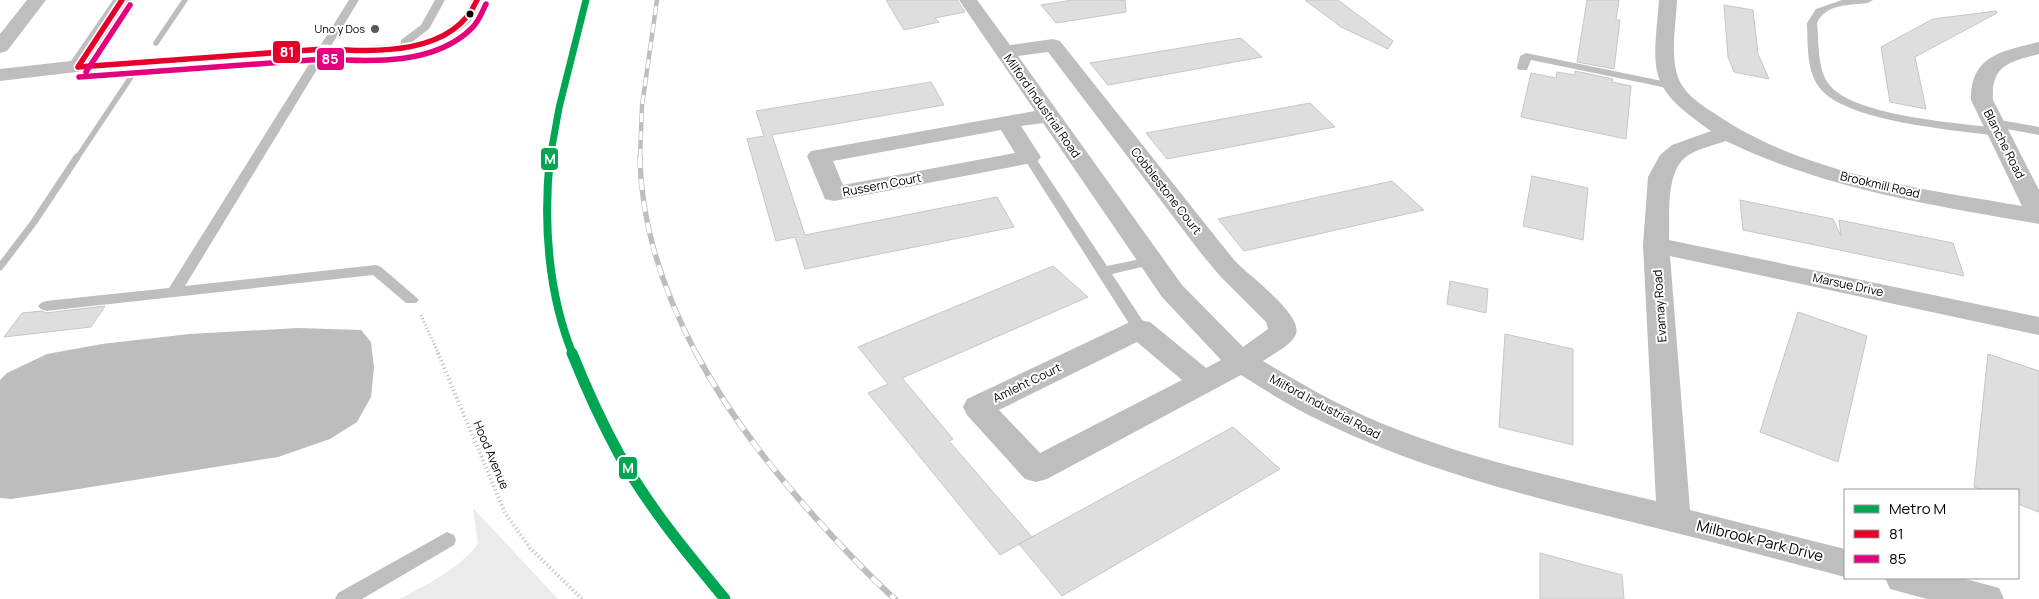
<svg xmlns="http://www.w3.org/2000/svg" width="2039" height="599" viewBox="0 0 2039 599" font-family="Manrope,sans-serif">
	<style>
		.green { fill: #ebebeb }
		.water { fill: #bdbdbd }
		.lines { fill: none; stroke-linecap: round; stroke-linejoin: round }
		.stream-far1 { stroke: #bdbdbd; stroke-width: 5.5 }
		.stream { stroke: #bdbdbd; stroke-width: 7 }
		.building { fill: #dedede; stroke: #c6c6c6 }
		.path-far1 { stroke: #b9b9b9; stroke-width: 3; stroke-dasharray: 1 2.5; stroke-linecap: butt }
		.path { stroke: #b9b9b9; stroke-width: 4; stroke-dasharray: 1 3; stroke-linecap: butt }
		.service { fill: #bebebe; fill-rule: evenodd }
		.minor { fill: #bebebe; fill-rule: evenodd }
		.tertiary { fill: #bebebe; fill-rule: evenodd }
		.rail-far2-casing { stroke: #bebebe; stroke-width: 4.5 }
		.rail-far1-casing { stroke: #bebebe; stroke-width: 5.5 }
		.rail-casing { stroke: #bebebe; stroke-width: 6 }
		.rail-far2 { stroke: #fff; stroke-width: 3; stroke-dasharray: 9; stroke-linecap: butt }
		.rail-far1 { stroke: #fff; stroke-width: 4; stroke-dasharray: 11; stroke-linecap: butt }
		.rail { stroke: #fff; stroke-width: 4.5; stroke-dasharray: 13; stroke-linecap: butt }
		.bus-1-casing { stroke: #fff; stroke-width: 9 }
		.bus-2-casing { stroke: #fff; stroke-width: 9 }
		.bus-1 { stroke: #e4002b; stroke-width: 5.5 }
		.bus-2 { stroke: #e5007d; stroke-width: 5.5 }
		.metro-1-far2-casing { stroke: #fff; stroke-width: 10 }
		.metro-1-far1-casing { stroke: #fff; stroke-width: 12 }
		.metro-1-casing { stroke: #fff; stroke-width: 14 }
		.metro-1-far2 { stroke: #00a651; stroke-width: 7 }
		.metro-1-far1 { stroke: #00a651; stroke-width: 8 }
		.metro-1 { stroke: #00a651; stroke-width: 11 }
		.bus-dot { fill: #000; stroke: #fff; stroke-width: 2 }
		.poi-dot { fill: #595959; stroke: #fff; stroke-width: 2 }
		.labels { text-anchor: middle; stroke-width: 4; stroke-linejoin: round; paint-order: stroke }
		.far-poi-label { font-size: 11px; fill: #000; stroke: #fff; text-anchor: end }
		.street-label { font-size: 12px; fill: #000; stroke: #fff }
		.near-street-label { font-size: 15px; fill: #000; stroke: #fff }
		.line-badge { stroke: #fff; stroke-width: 2 }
		.badge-label { font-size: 14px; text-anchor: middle; font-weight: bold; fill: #fff }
	</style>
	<rect width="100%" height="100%" fill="#fff"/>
	<path class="green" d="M473,508L558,599H399C424,587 461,567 478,544Z"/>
	<path class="water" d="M298,328L361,330L371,342L374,367L371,397L357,422L330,439L278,457L66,491L11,499L0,498V380L7,373L47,354L102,344L189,334Z"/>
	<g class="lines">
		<path class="stream-far1" d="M156,43L185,0
			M77,158L131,77"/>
		<path class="stream" d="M0,267L34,222L77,157"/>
	</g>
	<path class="building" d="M886,0H957L965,12L935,18L939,22L904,30Z
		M1073,0H1125L1126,12L1056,23L1041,5Z
		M1305,0H1338L1393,41L1388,49L1341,27Z
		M1587,0H1619L1616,20H1620L1614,69L1577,62Z
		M1724,5L1753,10L1758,54L1769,79L1734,72L1728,57Z
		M1996,11L1997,13L1915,57L1926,109L1890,102L1881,47L1933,19Z
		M1241,38L1262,57L1108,85L1090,63Z
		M1575,71L1613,79L1612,82L1631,86L1626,139L1521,117L1531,73L1556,78L1557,72L1575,75Z
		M931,82L944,105L772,135L805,235L997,197L1014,227L805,269L795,237L776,241L747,139L764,136L756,111Z
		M1310,103L1335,127L1167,159L1146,133Z
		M1532,176L1588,188L1583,240L1523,226Z
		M1392,181L1424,210L1244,251L1218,219Z
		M1740,200L1833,219L1841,236L1839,220L1953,243L1964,276L1743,230Z
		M1053,266L1088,297L902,378L953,439L949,441L1032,537L1000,555L868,393L888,384L858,347Z
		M1450,281L1488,289L1486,313L1447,304Z
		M105,306L91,327L4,337L22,313L42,311L46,313Z
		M1798,312L1867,336L1838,462L1760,432Z
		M1505,334L1573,349V445L1499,427Z
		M1988,354L2039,371V512L2018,504V490H1983L1974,487Z
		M1233,427L1280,469L1062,596L1019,544Z
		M1540,553L1622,575L1624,599H1540Z"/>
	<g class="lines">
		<path class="path-far1" d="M421,315L439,355"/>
		<path class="path" d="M438,353L505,513L530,548L582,599"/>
		<path class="service" d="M349,0H359L331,46L358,47L401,44V40L421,25L435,0H445L429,29L412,42C441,35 459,27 472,0H482C478,8 475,17 469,23C437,55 368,56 327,53L185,286L376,265L381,267L416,297L419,300L416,303H406L373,275L46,311L41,309L38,306L41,303L46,301L169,288L316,53L78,70L74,69L72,67L74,65L320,46Z
			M1842,0H1873L1868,3C1850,5 1825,4 1817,23C1819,41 1817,67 1828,83C1850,116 1959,123 1998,128L2004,132L2002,135L1998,136C1956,130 1844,122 1819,87C1806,69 1808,43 1807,23L1816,9Z
			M1526,53L1672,83L1678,86L1672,89L1531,60L1527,70H1519L1517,68L1520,56Z
			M1994,119L2039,127V135L1990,126L1988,123L1990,120Z
			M1029,153L1035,157L1107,266L1150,257L1155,258L1157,261L1155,264L1112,274L1148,329L1145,333L1140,334L1135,333L1023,157Z
			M447,532L454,535L456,540L454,545L362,599H335L338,593Z"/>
		<path class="minor" d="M27,0H46L7,51L0,53V34Z
			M959,0H977L1010,45L1053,39L1060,41L1218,240C1225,248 1231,257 1238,264C1251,277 1303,315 1296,334C1292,345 1273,354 1263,361C1306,387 1349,411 1396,429C1480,462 1569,480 1656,501L1643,245L1648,177L1660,155L1672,145L1711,131C1646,86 1653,74 1659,0H1677C1676,26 1669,58 1680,82C1687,96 1704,107 1717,115C1806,175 1919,188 2022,206L1971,100C1970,55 2003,51 2039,42V54C2009,62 1991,65 1993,100L2039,190V224C1932,205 1825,189 1726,141C1714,145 1697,149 1687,156C1665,172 1670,215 1669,240L2039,317V335L1670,256L1690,510L1845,549V577C1776,559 1706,540 1636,523C1531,497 1425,471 1327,424C1297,410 1269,393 1241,375L1047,479L1036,482L1025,479L967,415L963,407L967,399L1130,322L1140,320L1150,322L1206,368L1221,360L1162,297L1043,123L1021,126L1041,157L1037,162L834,201L825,199L807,156L811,151L1035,111ZM1048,52L1200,252L1220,276L1266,322L1268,329L1243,347L1182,285L1018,56ZM1001,130L1015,153L843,185L833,161ZM1137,342L1182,380L1040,453L999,410Z
			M1885,578H1962L1999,588L2004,599H1927L1890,589Z"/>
		<path class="tertiary" d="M113,0H131L85,71L0,81V69L71,61Z"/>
		<g class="rail-far2-casing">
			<path id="rail-far2" d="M640,158L642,106L657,0"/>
		</g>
		<g class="rail-far1-casing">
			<path id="rail-far1" d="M640,157C641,227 664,293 697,355"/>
		</g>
		<g class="rail-casing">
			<path id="rail" d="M696,353C732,421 781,481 833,537C853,558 873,580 895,599"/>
		</g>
		<use href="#rail-far2" class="rail-far2"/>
		<use href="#rail-far1" class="rail-far1"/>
		<use href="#rail" class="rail"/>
		<g class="bus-1-casing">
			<path id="bus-1" d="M78,67L324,49C375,52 453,56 477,0
				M78,67L122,0"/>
		</g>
		<g class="bus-2-casing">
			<path id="bus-2" d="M86,72L130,5
				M79,77L324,59C372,62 435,65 472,28C479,21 482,12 486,4"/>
		</g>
		<use href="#bus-1" class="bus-1"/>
		<use href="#bus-2" class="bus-2"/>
		<g class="metro-1-far2-casing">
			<path id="metro-1-far2" d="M550,158L559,108L586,0"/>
		</g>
		<g class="metro-1-far1-casing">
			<path id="metro-1-far1" d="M550,157C543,222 548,294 573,355"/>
		</g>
		<g class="metro-1-casing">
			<path id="metro-1" d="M572,353C586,388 601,421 619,454C648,506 687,553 725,599"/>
		</g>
		<use href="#metro-1-far2" class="metro-1-far2"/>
		<use href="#metro-1-far1" class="metro-1-far1"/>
		<use href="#metro-1" class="metro-1"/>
	</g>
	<circle class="bus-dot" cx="470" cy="14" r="4.5"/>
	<circle class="poi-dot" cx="375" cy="29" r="5"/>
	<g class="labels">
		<g class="far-poi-label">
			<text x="365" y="33">Uno y Dos</text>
		</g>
		<g class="street-label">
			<text transform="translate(1042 106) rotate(55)" y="4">Milford Industrial Road</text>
			<text transform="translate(2004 144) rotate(63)" y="4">Blanche Road</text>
			<text transform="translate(882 185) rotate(-11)" y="4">Russern Court</text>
			<text transform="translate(1880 185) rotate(13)" y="4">Brookmill Road</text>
			<text transform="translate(1166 191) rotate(52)" y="4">Cobblestone Court</text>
			<text transform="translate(1848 285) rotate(12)" y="4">Marsue Drive</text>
			<text transform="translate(1660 306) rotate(-94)" y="4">Evamay Road</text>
			<text transform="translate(1027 383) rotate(-26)" y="4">Amleht Court</text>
			<text transform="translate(1325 407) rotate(28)" y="4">Milford Industrial Road</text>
			<text transform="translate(491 455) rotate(67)" y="4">Hood Avenue</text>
		</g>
		<g class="near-street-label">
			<text transform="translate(1760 541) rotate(14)" y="5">Milbrook Park Drive</text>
		</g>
	</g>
	<g class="line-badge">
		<rect x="272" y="40" width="29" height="24" rx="5" fill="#e4002b"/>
		<rect x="316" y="47" width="29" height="24" rx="5" fill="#e5007d"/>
		<rect x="540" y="147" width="19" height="24" rx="5" fill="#00a651"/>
		<rect x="618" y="456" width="20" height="24" rx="5" fill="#00a651"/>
	</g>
	<g class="badge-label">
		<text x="287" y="57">81</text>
		<text x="330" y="64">85</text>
		<text x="550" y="164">M</text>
		<text x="628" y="473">M</text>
	</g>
	<rect x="1844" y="489" width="175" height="90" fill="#ffffff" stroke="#999999"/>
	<rect x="1854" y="505" width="25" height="8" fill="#00a651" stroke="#999999"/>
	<text x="1889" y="514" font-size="15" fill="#000000">Metro M</text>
	<rect x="1854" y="530" width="25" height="8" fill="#e4002b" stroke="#999999"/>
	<text x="1889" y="539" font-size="15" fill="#000000">81</text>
	<rect x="1854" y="555" width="25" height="8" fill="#e5007d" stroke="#999999"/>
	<text x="1889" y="564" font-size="15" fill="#000000">85</text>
</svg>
